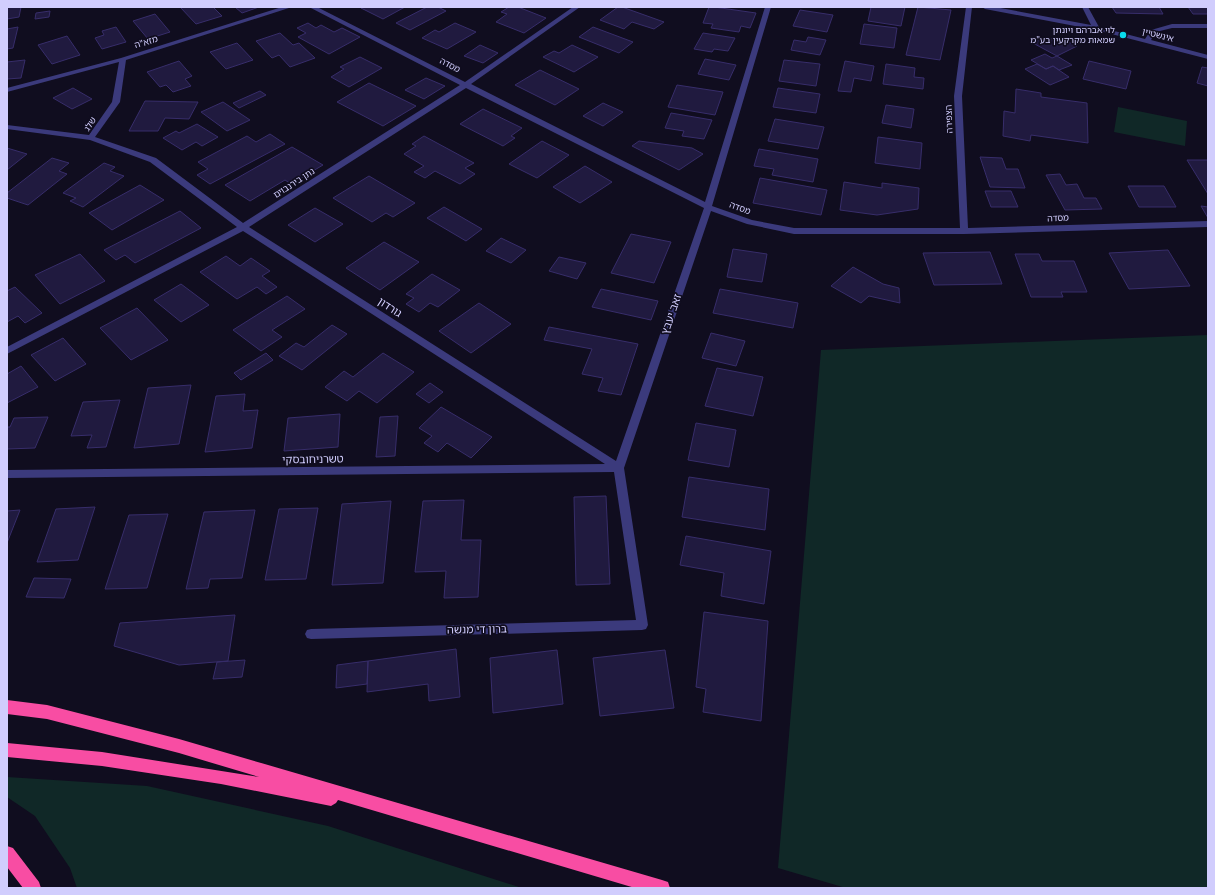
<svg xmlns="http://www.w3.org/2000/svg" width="1215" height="895" viewBox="0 0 1215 895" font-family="'Noto Sans','Noto Sans Hebrew',sans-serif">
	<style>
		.green { fill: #102827 }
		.building { fill: #201a3f; stroke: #372d6a }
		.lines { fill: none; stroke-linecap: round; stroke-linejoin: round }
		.minor { fill: #3b3a7c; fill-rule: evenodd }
		.highway { fill: #f84da3; fill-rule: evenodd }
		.poi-dot { fill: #09dbec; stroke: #100d1f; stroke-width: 1.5 }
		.labels { text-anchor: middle; stroke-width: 3.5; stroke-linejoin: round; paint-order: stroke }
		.far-poi-label { font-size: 9px; fill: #d1cdfd; stroke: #100d1f; text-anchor: end }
		.far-street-label { font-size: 9px; fill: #d1cdfd; stroke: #100d1f }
		.street-label { font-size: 11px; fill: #d1cdfd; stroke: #100d1f }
	</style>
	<rect width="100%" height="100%" fill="#100d1f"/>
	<path class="green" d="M1118,107L1187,121L1185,146L1114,132Z
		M1208,335V888H846L778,868L821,350Z
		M7,777L147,786L328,826L522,888H77L70,868L35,816L7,797Z"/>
	<path class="building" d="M7,7H21L19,17L7,19Z
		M180,7H213L222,16L196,24Z
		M235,7H259L242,13Z
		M364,7H405L383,19L361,8Z
		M427,7H438L446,11L410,30L396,23Z
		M509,7H518L546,18L524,33L496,22L507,14L501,12Z
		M618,7H622L664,22L654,29L632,22L624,29L600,20Z
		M709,7H714L756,13L750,28L741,26L739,32L711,28L713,24L703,23Z
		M871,7H905L901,26L868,21Z
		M918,7L951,10L940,60L906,55Z
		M1112,7H1159L1163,14L1116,13Z
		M1188,7H1208V14H1193Z
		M800,10L833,15L827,32L793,26Z
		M50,11L49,17L35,19L36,13Z
		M155,14L170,32L148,39L133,21Z
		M308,23L316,28L321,25L334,32L342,28L360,37L329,54L298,37L306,33L297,28Z
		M455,23L476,32L447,49L422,38L435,30L439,32Z
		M864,24L897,28L894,48L860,44Z
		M18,27L13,48L7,49V29Z
		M116,27L126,42L102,49L95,38L104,35L102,31Z
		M593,27L633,42L619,53L579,37Z
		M280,33L293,45L299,43L315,58L290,67L279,55L272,58L256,41Z
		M703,33L735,38L728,51L714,49L712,52L694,49Z
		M67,36L80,55L52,64L38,45Z
		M808,37L826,40L820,55L791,50L794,40L806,42Z
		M1040,37L1046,41L1053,38L1062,43L1066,41L1077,46L1057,56L1031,42Z
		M237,43L253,60L226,69L210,52Z
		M480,45L498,53L483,63L464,56Z
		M572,45L598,57L574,72L543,57L554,51L559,53Z
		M1045,54L1052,58L1057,56L1072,65L1059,70L1053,66L1046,69L1031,60Z
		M360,57L382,68L349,87L331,77L344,69L340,67Z
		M705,59L736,65L729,80L698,74Z
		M25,60L21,78L7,79V62Z
		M784,60L820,64L816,86L779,81Z
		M179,61L192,76L185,79L191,86L173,92L166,85L160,87L147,72Z
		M845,61L874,66L871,81L854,78L851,92L838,91Z
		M1089,61L1131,71L1126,89L1083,79Z
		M886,64L915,68L914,77L924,78L923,89L883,84Z
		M1037,64L1046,69L1053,66L1069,77L1050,85L1025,69Z
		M1202,67L1208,68V86L1197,83Z
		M540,70L579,89L555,105L515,85Z
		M426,78L445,86L424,99L405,90Z
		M369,83L416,106L383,126L337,102Z
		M677,85L723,92L715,115L668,107Z
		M73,88L92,99L72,109L53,98Z
		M778,88L820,94L816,113L773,107Z
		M1016,89L1041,93V97L1087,103L1088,143L1031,135L1030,141L1003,136L1004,111L1015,113Z
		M260,91L266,95L239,108L233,103Z
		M145,101L198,102L189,119L165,118L158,131H129Z
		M223,102L250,120L227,131L201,112Z
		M603,103L623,112L603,126L583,116Z
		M886,105L914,109L911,128L882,123Z
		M483,109L522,128L511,136L515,138L503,146L460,124Z
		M671,113L712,120L704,139L682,136L684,131L665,128Z
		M775,119L824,127L818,149L768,141Z
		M197,124L218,137L202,146L196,142L182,150L163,138L176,131L179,133Z
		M270,134L285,144L210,184L197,175L208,169L198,162L247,136L256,142Z
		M424,136L474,163L465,168L475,174L460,184L435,171L425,178L414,172L424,166L404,154L416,146L412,144Z
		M878,137L922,143L920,169L875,163Z
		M542,141L569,155L537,178L509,164Z
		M639,141L692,148L703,154L679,170L632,146Z
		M292,147L323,165L291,184L285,180L250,201L225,185Z
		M7,148L27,154L7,170Z
		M759,149L818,159L813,182L772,175L774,169L754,166Z
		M980,157L1002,158L1006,169H1018L1025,188L990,187Z
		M52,158L69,163L59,171L67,174L28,205L7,198V193Z
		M1187,160H1208V194Z
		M104,163L115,167L110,171L124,176L83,207L70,201L76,198L63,193Z
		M585,166L612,182L580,203L553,187Z
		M1060,174L1066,185L1077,184L1084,198H1096L1102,209L1065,210L1046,175Z
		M369,176L415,203L393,217L386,213L372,222L333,198Z
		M760,178L827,190L821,215L753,203Z
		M844,182L882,188V183L919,188L918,209L877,215L840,210Z
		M140,185L164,200L112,230L89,213Z
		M1128,186H1164L1176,207H1139Z
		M985,191H1011L1018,207H991Z
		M1201,206L1208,207V218Z
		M444,207L482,229L466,241L427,218Z
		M315,208L343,224L315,242L288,225Z
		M180,211L201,228L135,263L125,255L116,260L104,250Z
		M631,234L671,242L654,283L611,273Z
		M501,238L526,250L511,263L486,251Z
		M384,242L419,262L380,290L346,268Z
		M733,249L767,254L762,282L727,277Z
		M1168,250L1190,286L1129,289L1109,253Z
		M990,252L1002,284L934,285L923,253Z
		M80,254L105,281L60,304L35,275Z
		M1015,254H1039L1042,261H1074L1087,292H1061L1063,297H1031Z
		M226,256L240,266L251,258L270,271L262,276L277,287L266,294L257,287L237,299L200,272Z
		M559,257L586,263L577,279L549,271Z
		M853,267L883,284L899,288L900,303L869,296L861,303L831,286Z
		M432,274L460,290L438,307L430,303L419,312L406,304L414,298L406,294Z
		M181,284L209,305L181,322L154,300Z
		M15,287L42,313L25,323L18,316L7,322V291Z
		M601,289L658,301L651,320L592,307Z
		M720,289L798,303L793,328L713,313Z
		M287,296L305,309L272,330L282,337L261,351L233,330Z
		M479,303L511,324L471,353L439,331Z
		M137,308L168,340L131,360L100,328Z
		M332,325L347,334L302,370L279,356L296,343L304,347Z
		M549,327L638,344L621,395L598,391L603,378L582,374L592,349L544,340Z
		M711,333L745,341L736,366L702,358Z
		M63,338L86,364L55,381L31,355Z
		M266,353L273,360L241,380L234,373Z
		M383,353L414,372L377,403L359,391L347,401L325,387L344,371L353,377Z
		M21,366L38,387L7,403V374Z
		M717,368L763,377L753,416L705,406Z
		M430,383L443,392L429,403L416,394Z
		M191,385L179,444L134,448L148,388Z
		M245,394L243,411L258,410L252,448L205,452L216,396Z
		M120,400L106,447L87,448L92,435L71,436L83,402Z
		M441,407L492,437L471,458L447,443L438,452L424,443L432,436L419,428Z
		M340,414L338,447L284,451L288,418Z
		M398,416L395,456L376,457L380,417Z
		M48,417L35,448L7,449V427H10L14,418Z
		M696,423L736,430L729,467L688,460Z
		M689,477L769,489L765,530L682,517Z
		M606,496L610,584L576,585L574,497Z
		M464,500L461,540H481L478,597L444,598L446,571L415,572L423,501Z
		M391,501L383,583L332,585L342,504Z
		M95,507L78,560L37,562L56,509Z
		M318,508L306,579L265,580L279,509Z
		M20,510L7,543V511Z
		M255,510L242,578L210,579L208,588L186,589L204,512Z
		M168,514L147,588L105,589L129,515Z
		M686,536L771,551L764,604L721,596L724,573L680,565Z
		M34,578L71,579L64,598L26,597Z
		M704,612L768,621L761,721L703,712L706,689L696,687Z
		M235,615L228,661L179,665L114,646L120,623Z
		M456,649L460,697L429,701L428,684L367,692L368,661Z
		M557,650L563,704L493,713L490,658Z
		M665,650L674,708L600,716L593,658Z
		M245,660L242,677L213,679L217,662Z
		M368,661L367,684L336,688L337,665Z"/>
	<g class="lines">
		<path class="minor" d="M282,7H292L126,60L120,102L95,137L156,158L243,223L460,85L309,7H317L465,82L573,7H580L471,84L705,202L765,7H771L712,206L752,220L794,228H960L954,96L966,7H972L962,96L968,228L1208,221V227L964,234H794L747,224L711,211L624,468L648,625L646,629L642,630L311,639L307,638L305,634L307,630L311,629L636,620L614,472L7,478V470L605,464L243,231L7,354V347L237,227L150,162L90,140L7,129V125L89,135L112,102L119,62L7,92V88L121,58ZM466,88L704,208L616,461L249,227Z
			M982,7H995L1091,25L1082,7H1088L1099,27L1145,39L1151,30L1172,24H1208V28H1172L1156,32L1151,40L1208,55V59L1096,30L985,9Z"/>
		<path class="highway" d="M7,700L47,705L179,739L662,880L668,882L670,888H635L338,800L336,803L331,806L221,784L102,766L7,757V743L102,752L259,777L179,753L47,719L7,714Z
			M7,846L13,848L39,882L41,888H23L7,867Z"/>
	</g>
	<circle class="poi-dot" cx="1123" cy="35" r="4"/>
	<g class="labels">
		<g class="far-poi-label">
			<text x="1115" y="33">לוי אברהם ויונתן<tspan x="1115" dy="10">שמאות מקרקעין בע"מ</tspan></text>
		</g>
		<g class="far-street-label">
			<text transform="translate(1158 35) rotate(14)" y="3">אינשטיין</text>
			<text transform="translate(146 42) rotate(-17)" y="3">מזא"ה</text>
			<text transform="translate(450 65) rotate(27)" y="3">מסדה</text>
			<text transform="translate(949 119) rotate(-92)" y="3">הצפירה</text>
			<text transform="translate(90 124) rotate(-58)" y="3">שלג</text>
			<text transform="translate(294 183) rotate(-33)" y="3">נתן בירנבוים</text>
			<text transform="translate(740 208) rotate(20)" y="3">מסדה</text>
			<text transform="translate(1058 218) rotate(-2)" y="3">מסדה</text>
		</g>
		<g class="street-label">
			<text transform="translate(390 307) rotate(33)" y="4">גורדון</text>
			<text transform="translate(671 314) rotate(-71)" y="4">זאב יעבץ</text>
			<text transform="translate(313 459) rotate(-1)" y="4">טשרניחובסקי</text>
			<text transform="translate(477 629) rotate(-1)" y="4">ברון די מנשה</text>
		</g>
	</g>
	<rect width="1215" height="895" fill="none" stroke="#d1cdfd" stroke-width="16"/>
</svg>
